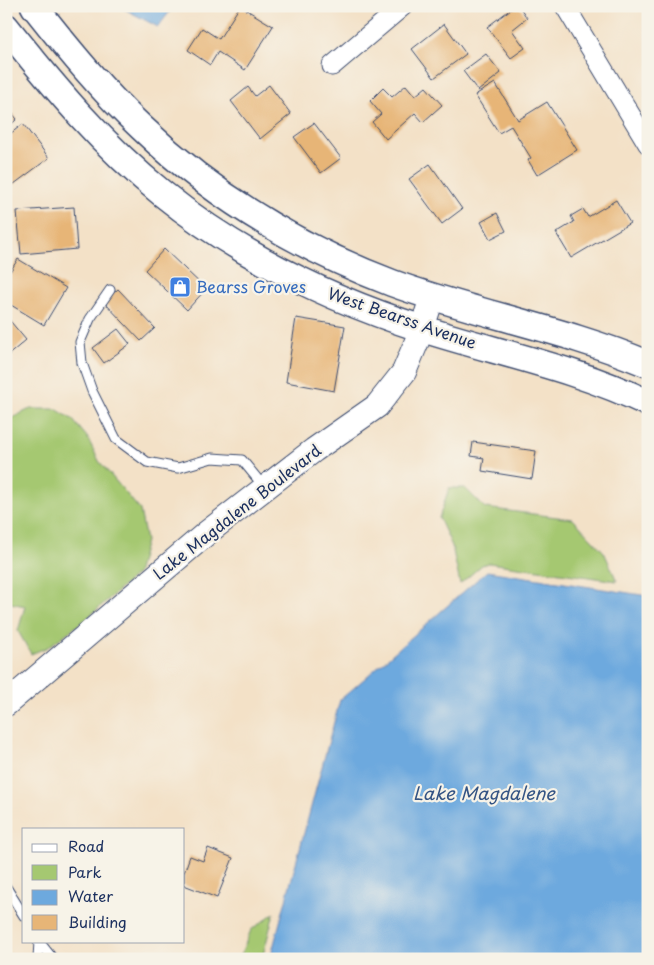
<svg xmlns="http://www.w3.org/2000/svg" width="654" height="965" viewBox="0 0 654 965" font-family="'Playpen Sans',sans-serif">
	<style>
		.green { fill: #a5c871; stroke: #607c68 }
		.water { fill: #6da9de; stroke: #446c9e }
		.building { fill: #e7b577 }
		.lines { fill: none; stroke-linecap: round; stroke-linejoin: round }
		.service-casing { stroke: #3b4a6e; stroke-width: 11 }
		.minor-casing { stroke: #3b4a6e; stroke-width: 21 }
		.tertiary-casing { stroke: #3b4a6e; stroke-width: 26 }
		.secondary-casing { stroke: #3b4a6e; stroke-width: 29 }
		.service { stroke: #fff; stroke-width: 9 }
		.minor { stroke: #fff; stroke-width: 19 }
		.tertiary { stroke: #fff; stroke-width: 24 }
		.secondary { stroke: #fff; stroke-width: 26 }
		.labels { text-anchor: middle; stroke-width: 4.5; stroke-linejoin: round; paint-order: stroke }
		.shop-label { font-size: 16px; fill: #366cbe; stroke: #f7f3e8; text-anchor: start }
		.street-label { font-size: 16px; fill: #1b2f5e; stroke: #f7f3e8 }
		.water-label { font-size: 18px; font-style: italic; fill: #345484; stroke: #f7f3e8 }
	</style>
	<rect width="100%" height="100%" fill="#f7f3e8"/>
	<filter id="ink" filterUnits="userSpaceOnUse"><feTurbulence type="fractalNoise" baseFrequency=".02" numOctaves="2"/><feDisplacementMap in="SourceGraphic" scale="10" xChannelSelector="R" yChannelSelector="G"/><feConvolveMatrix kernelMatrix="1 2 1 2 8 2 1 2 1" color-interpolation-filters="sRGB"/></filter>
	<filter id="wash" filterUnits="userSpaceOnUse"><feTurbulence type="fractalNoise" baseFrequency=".0096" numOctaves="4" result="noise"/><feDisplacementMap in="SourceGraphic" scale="20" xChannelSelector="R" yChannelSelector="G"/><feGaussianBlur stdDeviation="1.12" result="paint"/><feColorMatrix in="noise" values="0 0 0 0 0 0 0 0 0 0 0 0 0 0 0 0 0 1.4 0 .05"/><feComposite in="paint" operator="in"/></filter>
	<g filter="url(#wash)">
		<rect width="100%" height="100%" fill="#f3e1c7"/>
		<path class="green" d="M30,409H56L72,419L87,437L99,461L140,510L146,541L137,574L85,620L48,647L31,654L18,631L25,606L6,602V421Z
			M449,488H465L485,508L573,519L604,552L617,581L489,563L482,565L460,584L452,546L439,518Z
			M274,913L262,959H239L251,930Z"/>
		<path class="water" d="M119,6H174L158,27Z
			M487,571L648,596V959H270L340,700Z"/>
		<g id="blocks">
			<path class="building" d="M240,6L273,26L245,70L218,52L210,65L188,50L202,28L219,39Z
				M515,6H519L527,18L512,30L525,48L511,58L487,27Z
				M444,24L466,54L434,78L412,49Z
				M486,54L501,73L478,91L463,71Z
				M495,83L518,120L547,102L577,150L537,175L528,160L531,158L511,126L499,133L475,95Z
				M269,85L291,114L260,139L231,101L248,87L255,96Z
				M406,85L415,96L426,87L442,105L423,122L415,113L386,139L372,122L381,114L370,101L383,88L392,97Z
				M6,106L17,119L6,129Z
				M314,123L341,158L321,173L294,137Z
				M23,124L49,158L6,190V137Z
				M430,164L462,209L442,224L409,179Z
				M616,200L630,223L571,258L556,233L574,222L571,216L583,209L588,217Z
				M74,207L77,249L21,254L17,211Z
				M497,213L506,231L490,239L481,222Z
				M164,249L206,289L187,310L145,270Z
				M18,259L66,288L44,325L6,302V278Z
				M118,289L155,328L141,341L104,302Z
				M6,316L26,340L6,357Z
				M296,318L345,326L334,391L286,382Z
				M118,329L130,344L104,363L93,348Z
				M473,442L536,451L532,479L482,471L484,458L471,456Z
				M208,848L233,858L217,898L184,885V873L190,856L203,861Z"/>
		</g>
	</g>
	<g filter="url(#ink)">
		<use href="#blocks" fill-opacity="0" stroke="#3b4a6e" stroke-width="1"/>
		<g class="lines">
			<g class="service-casing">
				<path id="service" d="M110,290L90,319L80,342L82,363L92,391L116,439L147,462L178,468L212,458L242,460L265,488
					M6,887L24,916
					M41,944L53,959
					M38,959L39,941"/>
			</g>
			<g class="minor-casing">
				<path id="minor" d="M565,6L648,144
					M332,66L403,6"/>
			</g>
			<g class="tertiary-casing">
				<path id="tertiary" d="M6,704L208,532L314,450L377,406L404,372L422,329L432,297"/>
			</g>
			<g class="secondary-casing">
				<path id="secondary" d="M34,6C68,49 102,91 142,128C213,196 300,248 392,283C476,314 565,329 648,364
					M6,27C54,87 103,146 163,194C240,256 329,299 423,329C498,353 576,368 648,403"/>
			</g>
			<use href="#service" class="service"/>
			<use href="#minor" class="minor"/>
			<use href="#tertiary" class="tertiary"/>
			<use href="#secondary" class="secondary"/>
		</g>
	</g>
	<defs>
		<g id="shop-square" transform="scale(1.125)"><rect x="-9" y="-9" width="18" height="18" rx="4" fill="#3f7fe0" stroke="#f7f3e8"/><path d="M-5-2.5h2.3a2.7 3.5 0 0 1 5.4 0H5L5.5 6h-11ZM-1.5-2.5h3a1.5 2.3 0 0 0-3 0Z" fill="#fff"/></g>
	</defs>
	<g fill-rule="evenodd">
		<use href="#shop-square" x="180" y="287"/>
	</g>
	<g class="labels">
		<g class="shop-label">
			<text x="196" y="293">Bearss Groves</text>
		</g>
		<g class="street-label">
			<text transform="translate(402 318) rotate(19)" y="6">West Bearss Avenue</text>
			<text transform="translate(237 512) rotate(-38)" y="6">Lake Magdalene Boulevard</text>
		</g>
		<g class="water-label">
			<text x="484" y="800">Lake Magdalene</text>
		</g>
	</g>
	<rect width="654" height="965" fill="none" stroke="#f7f3e8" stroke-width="25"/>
	<rect x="22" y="828" width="162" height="115" fill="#f7f3e8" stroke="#9fa5b1"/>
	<rect x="32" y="844" width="25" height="8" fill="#ffffff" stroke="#9fa5b1"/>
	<text x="68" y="852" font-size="15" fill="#1b2f5e">Road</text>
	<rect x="32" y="865" width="25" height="15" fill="#a5c871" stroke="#9fa5b1"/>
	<text x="68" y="878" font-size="15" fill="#1b2f5e">Park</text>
	<rect x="32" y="890" width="25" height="15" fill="#6da9de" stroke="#9fa5b1"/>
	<text x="68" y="902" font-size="15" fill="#1b2f5e">Water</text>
	<rect x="32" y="915" width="25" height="15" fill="#e7b577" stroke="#9fa5b1"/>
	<text x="68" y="928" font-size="15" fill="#1b2f5e">Building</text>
</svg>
